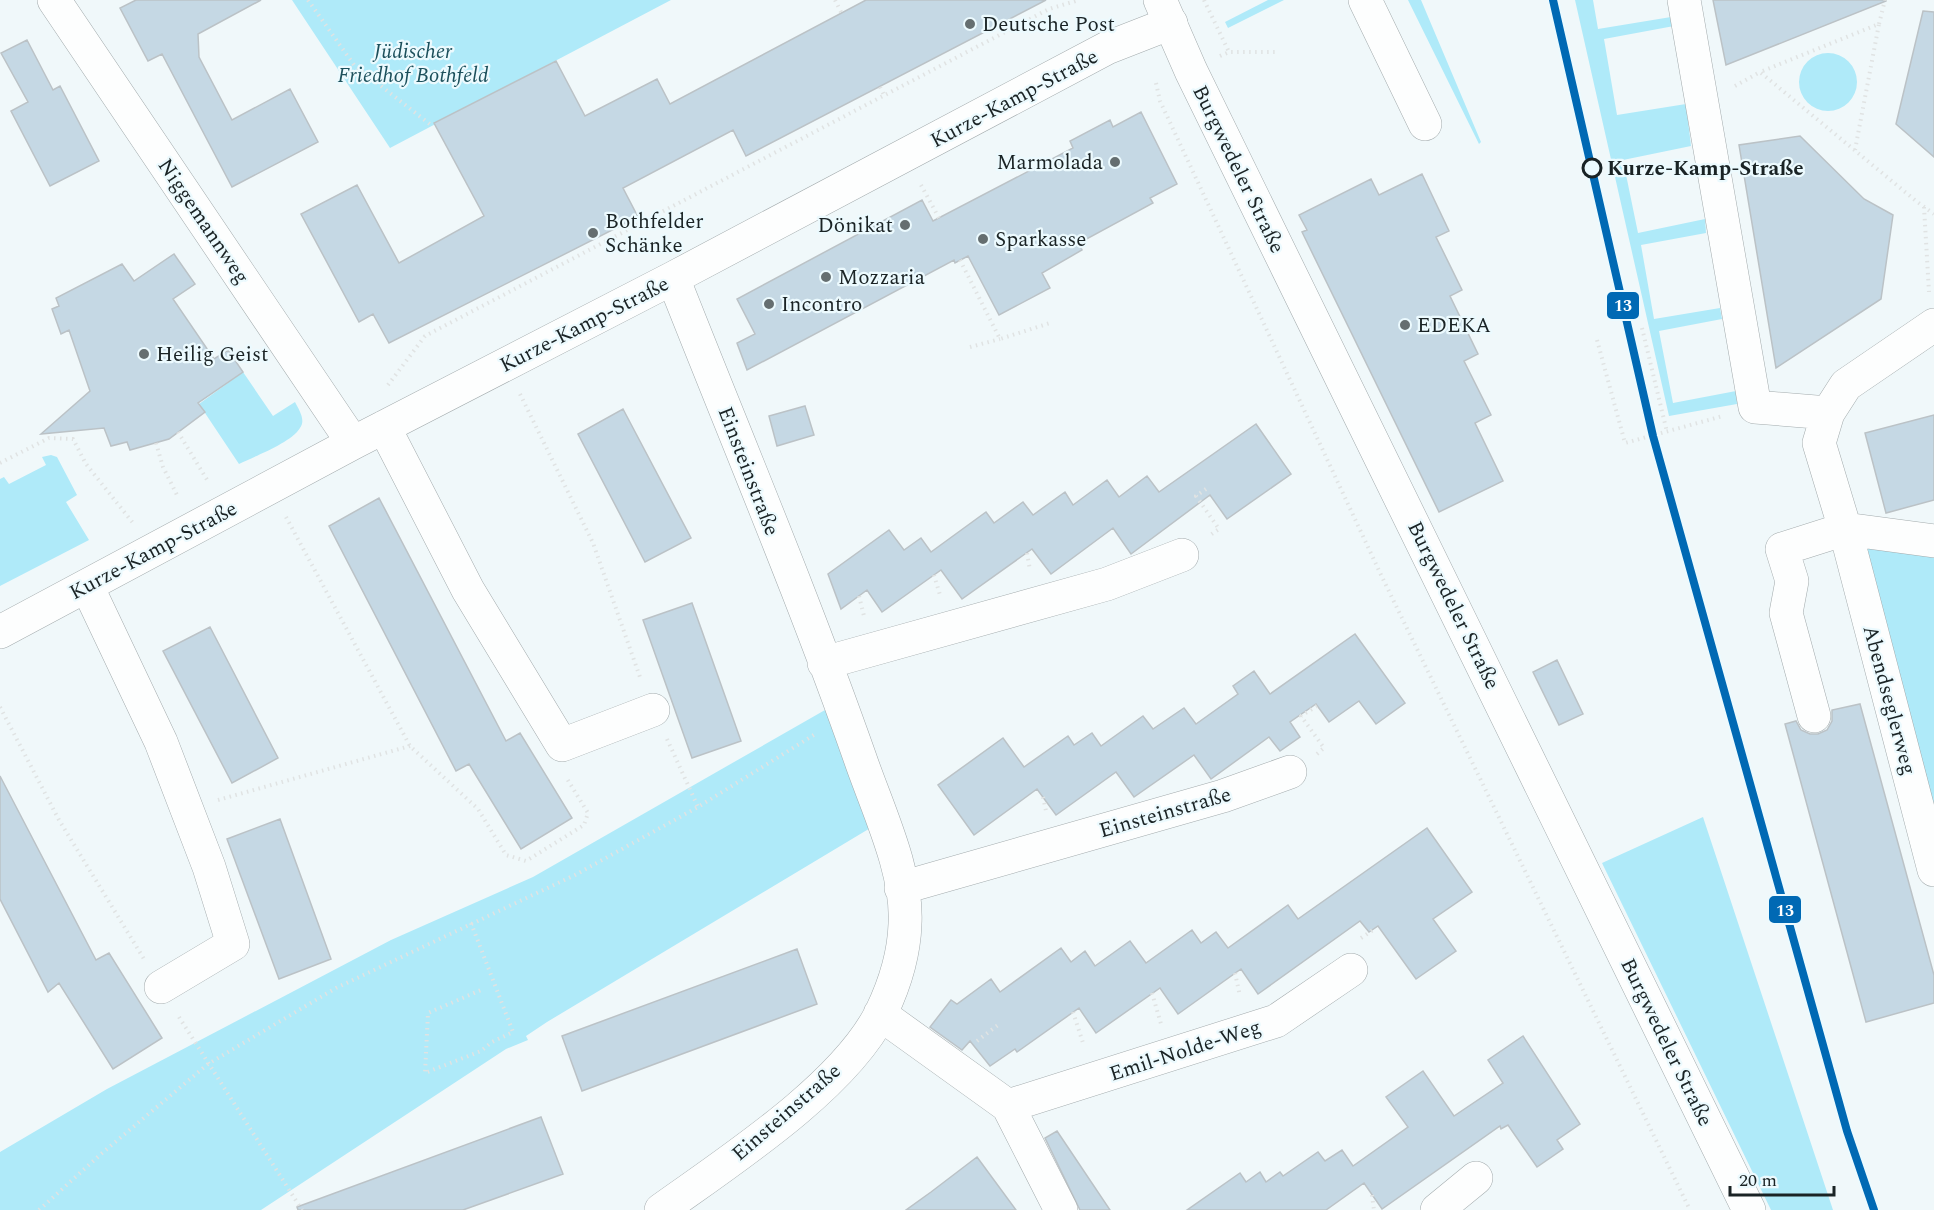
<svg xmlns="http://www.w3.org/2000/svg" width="1934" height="1210" viewBox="0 0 1934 1210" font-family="Spectral,serif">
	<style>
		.green { fill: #afeaf9 }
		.building { fill: #c5d8e4; stroke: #bbc2c6; stroke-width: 1.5 }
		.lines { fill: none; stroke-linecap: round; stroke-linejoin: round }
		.minor-casing { stroke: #a3abad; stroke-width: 34 }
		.major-casing { stroke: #a3abad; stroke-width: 34 }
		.path { stroke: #e0e3e3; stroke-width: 4; stroke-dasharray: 1.5 4.5; stroke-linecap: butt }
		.minor { stroke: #fdfefe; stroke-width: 33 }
		.major { stroke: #fdfefe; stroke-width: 33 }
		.tram-1-casing { stroke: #ecfafe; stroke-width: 12 }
		.tram-1 { stroke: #0069b4; stroke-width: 8 }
		.poi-dot { fill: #656e70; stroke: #ecfafe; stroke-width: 2 }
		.stop-dot { fill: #ecfafe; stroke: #1a2325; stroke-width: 3 }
		.labels { text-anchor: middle; stroke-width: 4.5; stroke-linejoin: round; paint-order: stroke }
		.poi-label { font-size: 21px; fill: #1a2325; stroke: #ecfafe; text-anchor: start }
		.park-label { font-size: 21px; font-style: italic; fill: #1c505c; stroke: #ecfafe }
		.street-label { font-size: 21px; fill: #1a2325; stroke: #ecfafe }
		.stop-label { font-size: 21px; font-weight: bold; fill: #1a2325; stroke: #ecfafe; text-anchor: start }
		.line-badge { stroke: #ecfafe; stroke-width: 2 }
		.badge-label { font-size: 16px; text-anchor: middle; font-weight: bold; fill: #fff }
	</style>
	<rect width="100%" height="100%" fill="#f0f8fa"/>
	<path class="green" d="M292,0H671L390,148Z
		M1268,0H1284L1228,28L1225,22Z
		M1408,0H1421L1481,142L1479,144Z
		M1575,0H1593L1598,29L1671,17L1674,26L1604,39L1617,115L1686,104L1691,146L1623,160L1638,233L1705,219L1706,233L1641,245L1654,319L1720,308L1722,319L1659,331L1673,403L1736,391L1737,404L1669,416Z
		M1799 82a29 29 0 1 1 58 0a29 29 0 1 1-58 0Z
		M243,372L273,416L295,402C299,410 306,420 300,428C291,443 255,456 239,464L199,404Z
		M51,455L57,457L77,495L66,502L89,540L0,586V479L4,477L9,484L46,465L42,457Z
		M1845,529L1934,541V870Z
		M839,702L882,821L547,1022L526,1036L528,1040L506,1049L261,1210H0V1152L107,1089L391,940L533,877Z
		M1703,817L1833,1210H1771L1602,863Z"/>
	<path class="building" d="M136,0H261L198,34L199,57L232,120L290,89L318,142L232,187L162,54L148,61L120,8Z
		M866,0H1046L746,156L733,130L623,188L638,217L389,343L373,314L359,322L301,214L357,185L399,263L484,216L434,123L556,61L585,116L657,79L670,104Z
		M1713,0H1886V1L1726,65Z
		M1923,11L1934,12V157L1896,124Z
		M27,40L53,90L60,86L99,161L50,186L11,111L28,102L1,53Z
		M1141,112L1177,184L1150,198L1153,203L1079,243L1082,250L1042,273L1050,288L999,315L968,256L955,263L954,260L747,370L737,343L755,334L737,299L922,200L933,221L1073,148L1070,141L1110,120L1113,127Z
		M1800,136L1864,199L1893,215L1881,299L1776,368L1739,145Z
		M1422,174L1449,231L1436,237L1462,290L1450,296L1478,354L1464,361L1491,415L1475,423L1503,481L1439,512L1302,232L1307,230L1299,215L1371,179L1379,195Z
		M174,254L195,284L173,299L214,359L228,350L243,372L198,403L205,412L169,439L130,450L127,442L111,446L104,428L41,434L90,391L69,330L61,334L52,309L59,306L56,298L122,264L134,281Z
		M805,406L814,435L777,446L769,416Z
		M623,409L691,538L645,562L578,434Z
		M1934,415V500L1886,513L1865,433Z
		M1256,424L1291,474L1227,519L1210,495L1131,554L1113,528L1051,574L1032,549L962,599L941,570L882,612L867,590L841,609L828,574L889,530L904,550L921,538L931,552L986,512L994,523L1023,502L1033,515L1065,492L1073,505L1107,480L1119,497L1147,476L1159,492Z
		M379,498L506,741L520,733L572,818L521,849L469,764L456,771L329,526Z
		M692,603L741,741L692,758L643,620Z
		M210,627L278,758L232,783L163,651Z
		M1355,634L1405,703L1376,724L1359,701L1329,722L1316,704L1290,722L1300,737L1280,751L1269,737L1211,779L1194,755L1134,797L1116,772L1056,815L1037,789L974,835L938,785L1003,738L1024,767L1068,736L1074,745L1092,733L1101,746L1143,716L1153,729L1184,708L1196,724L1238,694L1233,686L1254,671L1270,694Z
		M1557,660L1583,714L1559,725L1533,672Z
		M1860,704L1934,975V1003L1866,1022L1785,724L1796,721L1801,730L1810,734H1818L1827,730L1832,721V710Z
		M0,776L96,960L109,953L162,1038L113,1069L59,983L48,992L0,899Z
		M280,819L331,959L279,979L227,839Z
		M1427,828L1472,892L1433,919L1456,951L1416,979L1378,926L1369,932L1360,921L1258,994L1241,969L1178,1014L1160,988L1096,1033L1079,1008L1017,1052L1015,1049L990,1066L970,1041L962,1050L930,1027L951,1000L957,1004L991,979L1000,992L1061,948L1071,962L1085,951L1095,966L1130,941L1146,963L1192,930L1201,943L1216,932L1228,948L1288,905L1298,919Z
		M797,949L817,1004L582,1091L562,1036Z
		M1523,1036L1580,1124L1557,1140L1563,1149L1537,1167L1508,1125L1501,1129L1500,1126L1382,1209L1364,1183L1326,1210H1187L1240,1173L1246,1182L1260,1172L1266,1182L1280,1172L1283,1176L1318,1152L1325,1161L1342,1150L1353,1166L1408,1127L1386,1097L1423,1071L1454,1116L1503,1083L1488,1060Z
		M541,1117L563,1174L463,1210H298L297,1207Z
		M1057,1131L1110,1210H1080L1045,1138Z
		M977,1157L1016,1210H906L931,1192Z"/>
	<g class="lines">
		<g class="minor-casing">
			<path id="minor" d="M54,0L353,443
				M1365,0L1425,124
				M1684,0L1755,407L1828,413
				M1934,325L1846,385L1828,413L1819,443L1845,529L1934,870
				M384,427L468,590L562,745L653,710
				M87,586L161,742L209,867L233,944L161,987
				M0,632L353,443L673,278L1107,48L1171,23
				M824,663L1107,584L1182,555
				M1814,716L1786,613L1792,581L1782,549L1845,529L1934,541
				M901,888L1223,796L1290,772
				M880,1014L1008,1106L1061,1210
				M1008,1106L1276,1021L1351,970
				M661,1210C728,1162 844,1087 881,1013C894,986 904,955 905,924C908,871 877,808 860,758C803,596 736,438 673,278
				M1437,1210L1476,1178"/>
		</g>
		<g class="major-casing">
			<path id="major" d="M1160,0L1191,71L1749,1210"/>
		</g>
		<path class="path" d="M308,0L354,65L431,125
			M835,0L842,14
			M1204,0L1229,52
			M1879,24L1885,0
			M1220,56L1229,52H1279
			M1156,83L1160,101L1382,577L1690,1210
			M1735,86L1760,72
			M880,87L884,95
			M1855,150L1879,24L1760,72L1916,201L1934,214
			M921,185L939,218
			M1924,207L1929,292
			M960,260L1000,339L1050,323
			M1642,328L1667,432
			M1597,340L1625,443L1723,416
			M970,347L1000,339
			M388,385L425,336L1049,9L1079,0
			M520,394L593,543L641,680
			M178,432L209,483
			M156,443L163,467L178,497
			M0,463L49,438L73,439L86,464L133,523
			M1206,489L1196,496L1219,529L1209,536
			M286,517L410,746L478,809L506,855L526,861L584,825L588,813L566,777
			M1027,553L1030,570
			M934,575L940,595
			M859,596L864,616
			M0,707L59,820L144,959
			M667,739L698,807
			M1317,754L1324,748L1301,716L1317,706
			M1043,797L1046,811
			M218,800L410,746
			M471,923L513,1032L492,1042L481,1051L425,1073L428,1013L481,990
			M1361,938L1373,930
			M1235,973L1240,996
			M1152,993L1161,1024
			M1073,1012L1084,1046
			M179,1017L302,1210
			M977,1041L998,1025
			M1372,1195L1374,1210
			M39,1210L101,1154L208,1064L336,988L575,875L698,807L817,733"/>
		<use href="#minor" class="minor"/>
		<use href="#major" class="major"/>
		<g class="tram-1-casing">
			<path id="tram-1" d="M1553,0L1653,436L1847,1131L1874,1210"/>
		</g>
		<use href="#tram-1" class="tram-1"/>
	</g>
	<g class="poi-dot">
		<circle cx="970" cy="24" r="6"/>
		<circle cx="1115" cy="162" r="6"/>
		<circle cx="905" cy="225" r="6"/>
		<circle cx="593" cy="233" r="6"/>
		<circle cx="983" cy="239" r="6"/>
		<circle cx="826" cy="277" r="6"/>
		<circle cx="769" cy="304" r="6"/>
		<circle cx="1405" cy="325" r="6"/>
		<circle cx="144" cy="354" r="6"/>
	</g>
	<circle class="stop-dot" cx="1592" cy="168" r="9"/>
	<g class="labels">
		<g class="poi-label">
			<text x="982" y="31">Deutsche Post</text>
			<text x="1103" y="169" text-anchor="end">Marmolada</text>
			<text x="605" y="228">Bothfelder<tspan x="605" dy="24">Schänke</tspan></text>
			<text x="893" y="232" text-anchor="end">Dönikat</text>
			<text x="995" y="246">Sparkasse</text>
			<text x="838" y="284">Mozzaria</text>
			<text x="781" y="311">Incontro</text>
			<text x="1417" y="332">EDEKA</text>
			<text x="156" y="361">Heilig Geist</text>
		</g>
		<g class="park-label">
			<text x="413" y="58">Jüdischer<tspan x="413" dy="24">Friedhof Bothfeld</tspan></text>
		</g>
		<g class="street-label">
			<text transform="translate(1014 98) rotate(-28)" y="7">Kurze-Kamp-Straße</text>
			<text transform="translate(1239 169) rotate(64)" y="7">Burgwedeler Straße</text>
			<text transform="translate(204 221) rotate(56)" y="7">Niggemannweg</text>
			<text transform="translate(584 324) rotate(-27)" y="7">Kurze-Kamp-Straße</text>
			<text transform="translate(749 471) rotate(69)" y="7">Einsteinstraße</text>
			<text transform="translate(153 550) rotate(-28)" y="7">Kurze-Kamp-Straße</text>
			<text transform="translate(1454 605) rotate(64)" y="7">Burgwedeler Straße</text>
			<text transform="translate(1890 700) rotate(75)" y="7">Abendseglerweg</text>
			<text transform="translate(1165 812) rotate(-16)" y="7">Einsteinstraße</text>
			<text transform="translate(1667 1042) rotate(64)" y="7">Burgwedeler Straße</text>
			<text transform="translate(1185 1050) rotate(-18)" y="7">Emil-Nolde-Weg</text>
			<text transform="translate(786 1112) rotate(-41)" y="7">Einsteinstraße</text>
		</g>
		<g class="stop-label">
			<text x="1607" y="175">Kurze-Kamp-Straße</text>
		</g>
	</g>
	<g class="line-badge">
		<rect x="1606" y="291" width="34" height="29" rx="6" fill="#0069b4"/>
		<rect x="1768" y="895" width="34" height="29" rx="6" fill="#0069b4"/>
	</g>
	<g class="badge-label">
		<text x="1623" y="311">13</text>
		<text x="1785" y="916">13</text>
	</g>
	<path d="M1730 1186v9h104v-9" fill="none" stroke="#1a2325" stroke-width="3"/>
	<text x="1739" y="1186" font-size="18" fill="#1a2325" stroke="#ecfafe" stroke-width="4.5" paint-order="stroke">20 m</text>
</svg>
